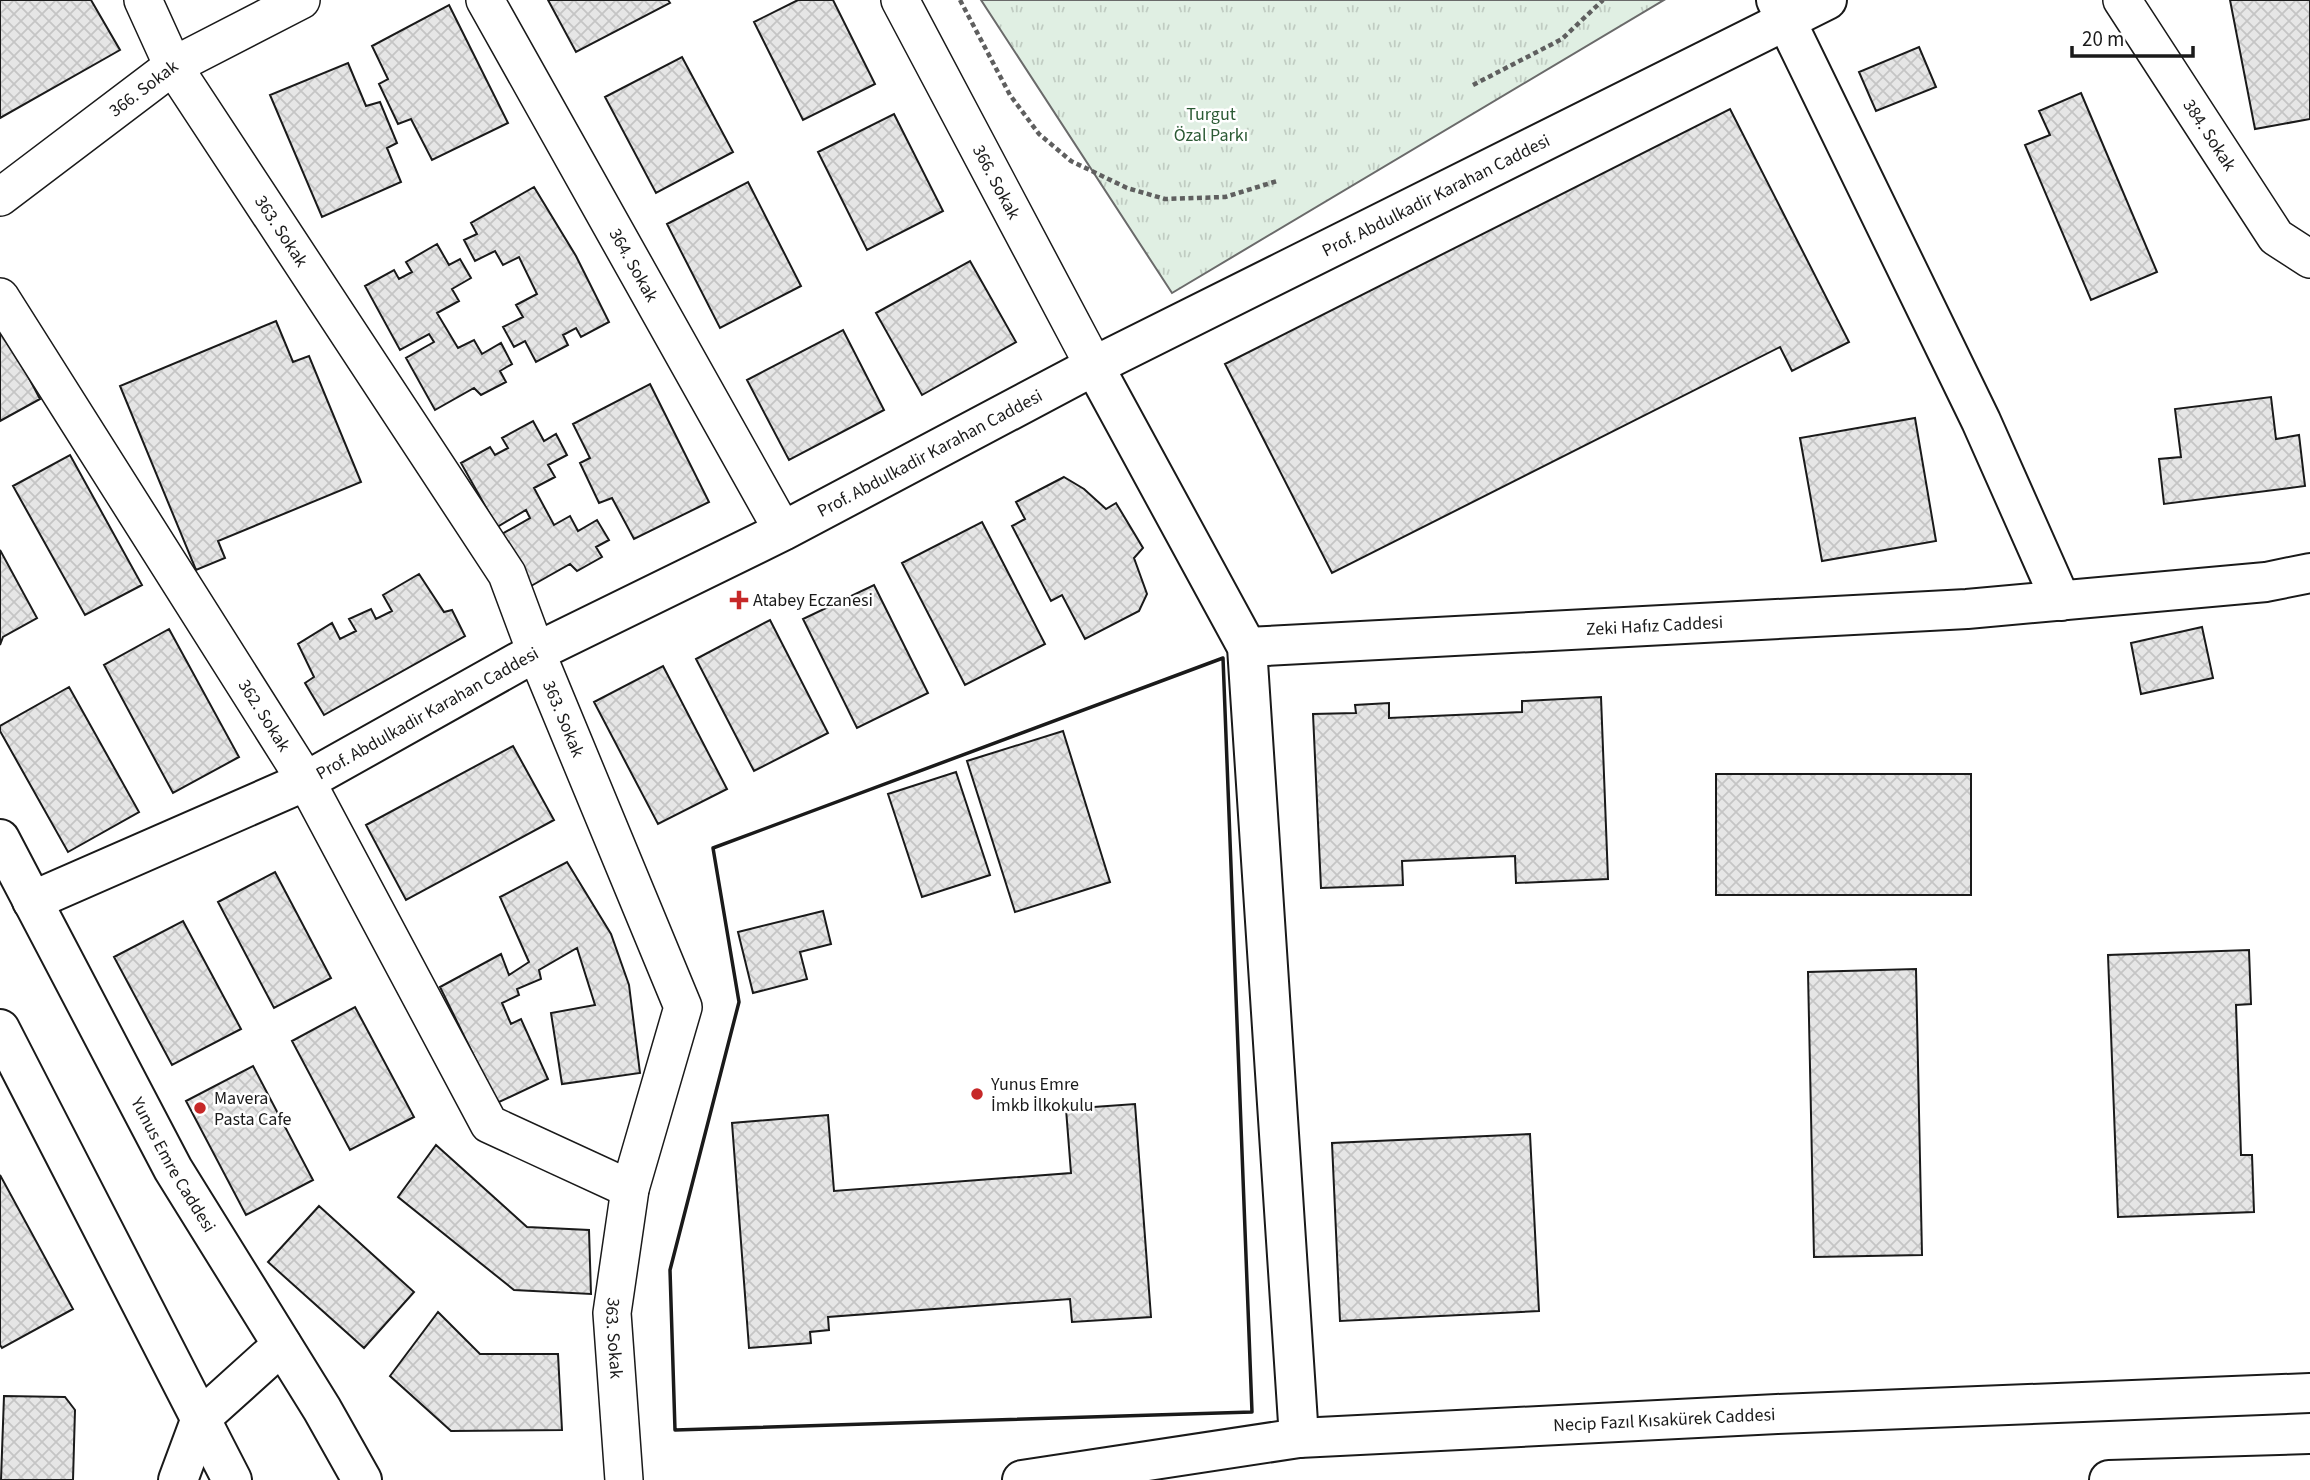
<svg xmlns="http://www.w3.org/2000/svg" width="2310" height="1480" viewBox="0 0 2310 1480" font-family="'Source Sans 3',sans-serif">
	<style>
		.park { fill: url(#park-tufts); stroke: #6a6a6a; stroke-width: 2 }
		.building { fill: url(#building-cross-hatch); stroke: #1a1a1a; stroke-width: 2 }
		.lines { fill: none; stroke-linecap: round; stroke-linejoin: round }
		.street-casing { stroke: #1a1a1a; stroke-width: 40 }
		.secondary-casing { stroke: #1a1a1a; stroke-width: 42 }
		.path { stroke: #5f5f5f; stroke-width: 4.5; stroke-dasharray: 5 3.5; stroke-linecap: butt }
		.street { stroke: #fff; stroke-width: 37 }
		.secondary { stroke: #fff; stroke-width: 38 }
		.wall { stroke: #1a1a1a; stroke-width: 3.5 }
		.poi-dot { fill: #c62828; stroke: #fff; stroke-width: 2.5 }
		.labels { text-anchor: middle; stroke-width: 5; stroke-linejoin: round; paint-order: stroke }
		.street-label { font-size: 18px; fill: #1a1a1a; stroke: #fff }
		.park-label { font-size: 18px; fill: #2b5a34; stroke: #fff }
		.poi-label { font-size: 18px; fill: #1a1a1a; stroke: #fff; text-anchor: start }
	</style>
	<defs>
		<pattern id="park-tufts" width="24" height="20" patternUnits="userSpaceOnUse" patternTransform="scale(1.75)"><rect width="24" height="20" fill="#e0efe3"/><path d="M3 7l-1-3M5 7V3M7 7l1-3M15 17l-1-3M17 17v-4M19 17l1-3" fill="none" stroke="#c0ccc2"/></pattern>
		<pattern id="building-cross-hatch" width="8" height="8" patternUnits="userSpaceOnUse" patternTransform="scale(1.75)"><rect width="8" height="8" fill="#e6e6e6"/><path d="M0 0l8 8M0 8l8-8" fill="none" stroke="#c5c5c5"/></pattern>
	</defs>
	<rect width="100%" height="100%" fill="#fff"/>
	<path class="park" d="M981,0H1664L1172,293Z"/>
	<path class="building" d="M0,0H91L120,50L0,118Z
		M548,0H668L670,3L576,52Z
		M798,0H833L875,84L803,120L754,22Z
		M2230,0H2310V119L2255,129Z
		M449,5L508,123L432,160L411,119L398,124L379,84L388,79L372,46Z
		M1919,47L1936,87L1876,111L1859,72Z
		M682,57L733,152L656,193L605,97Z
		M348,63L366,106L380,102L397,143L387,148L401,182L322,217L270,95Z
		M2081,93L2157,272L2091,300L2025,145L2050,135L2039,111Z
		M1730,109L1849,342L1792,371L1780,347L1332,573L1225,364Z
		M894,114L943,211L867,250L818,152Z
		M748,182L801,286L720,328L667,224Z
		M534,187L576,256L609,322L581,337L576,328L563,335L568,345L536,362L525,341L514,347L503,327L523,317L516,305L537,294L519,257L503,265L495,251L475,261L464,240L477,234L471,223Z
		M437,244L449,265L460,259L471,278L452,289L459,301L437,313L458,348L474,340L482,354L501,343L512,364L500,371L506,382L481,395L474,388L435,410L406,358L434,342L429,334L400,350L365,286L394,270L399,279L412,272L406,262Z
		M970,261L1016,342L922,395L876,313Z
		M276,321L293,362L309,356L361,482L218,541L225,558L196,570L120,386Z
		M0,323L40,399L0,421Z
		M843,330L884,410L789,460L747,380Z
		M650,384L709,502L634,539L612,498L599,503L580,463L590,458L573,424Z
		M2271,397L2276,439L2299,435L2305,486L2164,504L2159,459L2181,457L2175,409Z
		M1915,418L1936,541L1822,561L1800,438Z
		M533,421L544,441L556,434L567,455L548,465L555,477L534,488L554,525L570,516L578,531L597,520L609,540L596,547L602,557L577,571L570,564L531,586L502,534L530,518L526,510L497,527L461,463L490,447L495,455L508,448L502,438Z
		M70,455L142,585L85,615L13,486Z
		M1064,477L1084,489L1106,509L1116,503L1143,548L1134,558L1147,594L1139,611L1085,639L1062,595L1051,601L1012,526L1025,519L1016,502Z
		M982,522L1045,644L965,685L902,563Z
		M0,550L37,618L3,637L0,645Z
		M419,574L444,612L452,610L465,636L324,715L305,683L314,677L298,644L332,623L340,639L356,631L349,619L371,609L376,619L392,611L383,595Z
		M874,585L928,693L857,728L803,619Z
		M770,620L828,733L754,771L696,659Z
		M2202,627L2213,678L2141,694L2131,643Z
		M169,629L239,757L173,793L104,665Z
		M663,666L727,789L658,824L594,702Z
		M69,687L139,812L68,852L0,731V726Z
		M1601,697L1608,879L1516,883L1515,856L1402,861L1403,885L1321,888L1313,714L1356,713L1355,705L1389,703V718L1522,712V701Z
		M1063,731L1110,882L1015,912L967,761Z
		M513,746L554,820L406,900L366,825Z
		M956,772L990,875L922,897L888,794Z
		M1716,774H1971V895H1716Z
		M567,862L611,934L629,985L640,1073L562,1084L551,1013L595,1005L577,948L539,970L541,979L517,989L519,995L502,1003L511,1024L521,1019L548,1079L497,1103L440,987L501,954L509,975L529,962L500,897Z
		M275,872L331,978L274,1008L218,902Z
		M823,911L831,944L800,952L807,979L753,993L738,932Z
		M183,921L241,1029L172,1065L114,957Z
		M2249,950L2251,1004L2236,1005L2241,1155H2252L2254,1212L2118,1217L2108,955Z
		M1916,969L1922,1255L1814,1257L1808,972Z
		M355,1007L414,1117L350,1150L292,1041Z
		M253,1066L313,1180L246,1215L186,1101Z
		M1135,1104L1151,1317L1072,1322L1070,1299L828,1317L829,1330L810,1332L811,1343L749,1348L732,1123L828,1115L834,1191L1071,1173L1066,1109Z
		M1530,1134L1539,1311L1340,1321L1332,1143Z
		M436,1145L527,1227L589,1230L591,1294L514,1290L398,1197Z
		M0,1175L73,1309L2,1348L0,1345Z
		M319,1206L414,1292L364,1348L268,1262Z
		M438,1312L480,1354H558L562,1430L451,1431L390,1376Z
		M4,1396L65,1397L75,1410L73,1480H1Z"/>
	<g class="lines">
		<g class="street-casing">
			<g id="street">
				<path id="s1" d="M143,0L173,66L507,574L536,652L683,1007L630,1189L612,1313L624,1480"/>
				<path id="s2" d="M485,0L783,531"/>
				<path id="s3" d="M900,0L1094,366"/>
				<path id="s4" d="M2122,0L2276,237L2310,259"/>
				<path id="s5" d="M0,197L173,66L301,0"/>
				<path id="s6" d="M0,297L306,781L489,1124L630,1189"/>
			</g>
		</g>
		<g class="secondary-casing">
			<g id="secondary">
				<path d="M1776,0L1981,421L2061,601"/>
				<path d="M1094,366L1247,647L1299,1438"/>
				<path id="s7" d="M1247,647L1967,609L2266,582L2310,573"/>
				<path id="s8" d="M0,839L173,1169L322,1409L362,1480"/>
				<path id="s9" d="M32,901L306,781L536,652L783,531L1094,366L1827,0"/>
				<path d="M0,1029L232,1480"/>
				<path d="M178,1480L201,1418L282,1345"/>
				<path id="s10" d="M1022,1480L1299,1438L1777,1414L2310,1393"/>
				<path d="M2109,1480L2310,1474"/>
			</g>
		</g>
		<path class="path" d="M960,0L1010,95L1039,134L1071,161L1127,188L1165,199L1225,197L1277,181
			M1473,85L1562,39L1603,0"/>
		<use href="#street" class="street"/>
		<use href="#secondary" class="secondary"/>
		<path class="wall" d="M1223,658L1252,1412L675,1430L670,1270L739,1002L713,848Z"/>
	</g>
	<g class="poi-dot">
		<path d="M735.5 589.5h7v7h7v7h-7v7h-7v-7h-7v-7h7z"/>
		<circle cx="977" cy="1094" r="7"/>
		<circle cx="200" cy="1108" r="7"/>
	</g>
	<g class="labels">
		<g class="street-label">
			<text dy="6" stroke="none"><textPath href="#s5" startOffset="180">366. Sokak</textPath></text>
			<text dy="6" stroke="none"><textPath href="#s4" startOffset="161">384. Sokak</textPath></text>
			<text dy="6" stroke="none"><textPath href="#s3" startOffset="206">366. Sokak</textPath></text>
			<text dy="6" stroke="none"><textPath href="#s9" startOffset="1572">Prof. Abdulkadir Karahan Caddesi</textPath></text>
			<text dy="6" stroke="none"><textPath href="#s1" startOffset="270">363. Sokak</textPath></text>
			<text dy="6" stroke="none"><textPath href="#s2" startOffset="304">364. Sokak</textPath></text>
			<text dy="6" stroke="none"><textPath href="#s9" startOffset="1004">Prof. Abdulkadir Karahan Caddesi</textPath></text>
			<text dy="6" stroke="none"><textPath href="#s7" startOffset="408">Zeki Hafız Caddesi</textPath></text>
			<text dy="6" stroke="none"><textPath href="#s9" startOffset="438">Prof. Abdulkadir Karahan Caddesi</textPath></text>
			<text dy="6" stroke="none"><textPath href="#s6" startOffset="495">362. Sokak</textPath></text>
			<text dy="6" stroke="none"><textPath href="#s1" startOffset="836">363. Sokak</textPath></text>
			<text dy="6" stroke="none"><textPath href="#s8" startOffset="369">Yunus Emre Caddesi</textPath></text>
			<text dy="6" stroke="none"><textPath href="#s1" startOffset="1488">363. Sokak</textPath></text>
			<text dy="6" stroke="none"><textPath href="#s10" startOffset="646">Necip Fazıl Kısakürek Caddesi</textPath></text>
		</g>
		<g class="park-label">
			<text x="1211" y="120">Turgut<tspan x="1211" dy="21">Özal Parkı</tspan></text>
		</g>
		<g class="poi-label">
			<text x="753" y="606">Atabey Eczanesi</text>
			<text x="991" y="1090">Yunus Emre<tspan x="991" dy="21">İmkb İlkokulu</tspan></text>
			<text x="214" y="1104">Mavera<tspan x="214" dy="21">Pasta Cafe</tspan></text>
		</g>
	</g>
	<path d="M2072 46v10h121v-10" fill="none" stroke="#1a1a1a" stroke-width="3.5"/>
	<text x="2082" y="46" font-size="21" fill="#1a1a1a" stroke="#ffffff" stroke-width="5" paint-order="stroke">20 m</text>
</svg>
